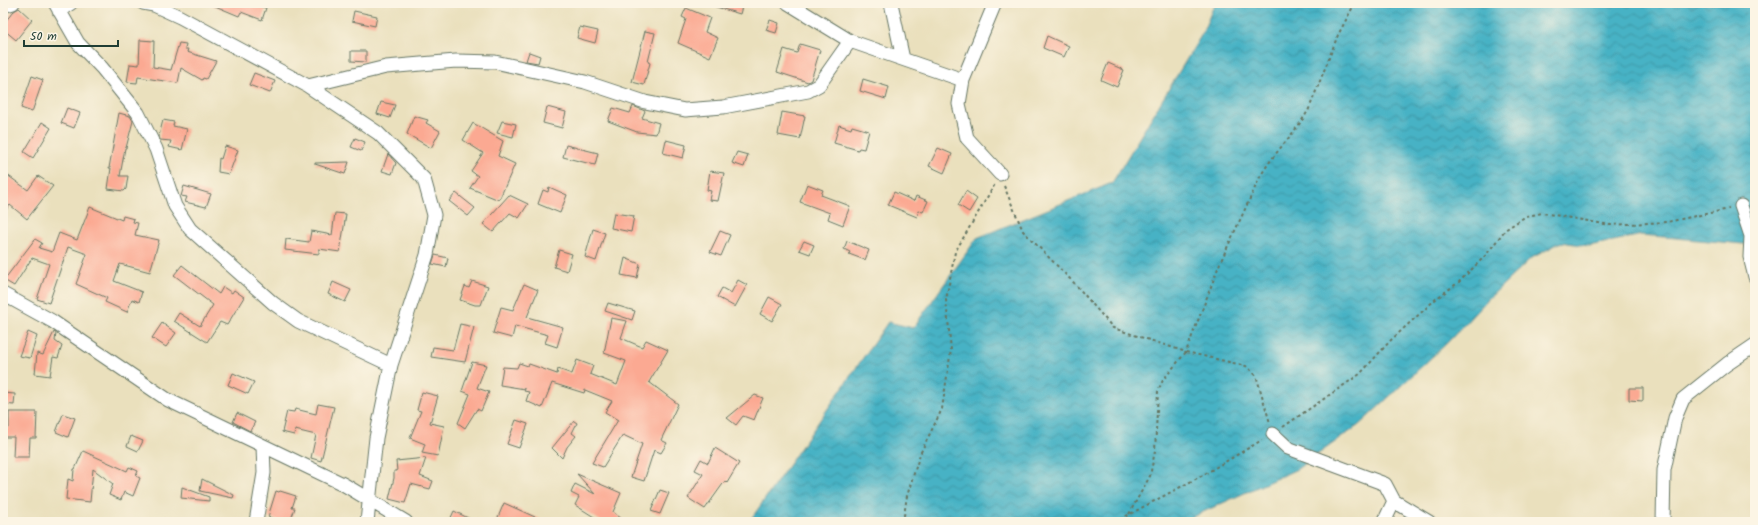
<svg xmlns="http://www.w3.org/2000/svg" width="1758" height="525" viewBox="0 0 1758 525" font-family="Kalam,sans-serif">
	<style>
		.water { fill: url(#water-waves); stroke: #33787c }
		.building { fill: #fba992 }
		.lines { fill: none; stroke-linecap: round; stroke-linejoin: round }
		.minor-casing { stroke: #667664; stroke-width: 15 }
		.path { stroke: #667664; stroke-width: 2; stroke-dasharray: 3 3; stroke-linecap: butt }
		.minor { stroke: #fff; stroke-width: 13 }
	</style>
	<defs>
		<pattern id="water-waves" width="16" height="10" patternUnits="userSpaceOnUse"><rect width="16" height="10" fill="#47b2c5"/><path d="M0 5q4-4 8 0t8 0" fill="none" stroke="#3b92a1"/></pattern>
	</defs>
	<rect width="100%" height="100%" fill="#fcf5e5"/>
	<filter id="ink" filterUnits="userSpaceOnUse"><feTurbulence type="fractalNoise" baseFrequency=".025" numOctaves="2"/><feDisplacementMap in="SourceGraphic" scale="8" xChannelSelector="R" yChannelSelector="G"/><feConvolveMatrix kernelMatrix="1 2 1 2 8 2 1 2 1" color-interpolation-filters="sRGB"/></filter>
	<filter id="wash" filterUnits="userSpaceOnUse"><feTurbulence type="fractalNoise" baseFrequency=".012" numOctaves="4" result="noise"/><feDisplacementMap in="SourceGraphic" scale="16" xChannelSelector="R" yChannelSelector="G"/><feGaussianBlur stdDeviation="0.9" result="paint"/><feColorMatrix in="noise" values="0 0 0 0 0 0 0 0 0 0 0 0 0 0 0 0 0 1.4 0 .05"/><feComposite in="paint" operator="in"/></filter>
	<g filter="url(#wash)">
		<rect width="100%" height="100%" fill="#eae0bd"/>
		<path class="water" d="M1215,3H1755V245L1642,235L1589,246L1561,242L1530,259L1487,300L1447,343L1359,425L1297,469L1181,522H749L888,322L913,328L977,238L1112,183L1202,34Z"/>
		<g id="blocks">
			<path class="building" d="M208,3H248L266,8L262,20L241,12L239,16Z
				M713,3H743L740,14L713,6Z
				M19,8L32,20L16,40L3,29V24L14,11Z
				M686,8L710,18L705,32L718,38L710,57L678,43L686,19L682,17Z
				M354,11L377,16L375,26L352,21Z
				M770,20L779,23L776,33L766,30Z
				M580,27L598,31L595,43L577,38Z
				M645,31L655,33L648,62L650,63L644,85L632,82Z
				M1047,36L1069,46L1064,57L1043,48Z
				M140,40L154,41L153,67L171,70L179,43L186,44L185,49H188L187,52L216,61L206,79L203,78L202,80L181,68L178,83L138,77L137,83L127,82L130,64L139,65Z
				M800,44L820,50L811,80L808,82L777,72L784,49L797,53Z
				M351,51H366V62L351,61Z
				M529,52L540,56L538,63L526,61Z
				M1108,63L1124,70L1117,87L1101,80Z
				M254,73L275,81L270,93L249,85Z
				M32,76L43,80L32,112L21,108Z
				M863,79L889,87L886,99L860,91Z
				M381,102L395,105L390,118L377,114Z
				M633,106L645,111L642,118L659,123L656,134L637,132L608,121L613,108L630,113Z
				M547,107L566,112L562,128L543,123Z
				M67,108L80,113L74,128L61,123Z
				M782,112L805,116L800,139L778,135Z
				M119,113L130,116L133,121L126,148H125L120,176H128L126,189L124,191L108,189L111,168H109Z
				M414,116L428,120L426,123L440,131L431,148L407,134Z
				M163,120L174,122L173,126L187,129L182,150L169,147L171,141L160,140L159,136Z
				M502,121L516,124L513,137L497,133Z
				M42,122L51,128L33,158L24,152Z
				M473,123L503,141L498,156L515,164L499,200L470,188L478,176L471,171L483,153L463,140Z
				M839,125L851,129L852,126L869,131L864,149L859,148L858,150L834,143Z
				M355,138L365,142L361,151L351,147Z
				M666,140L686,145L683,158L663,153Z
				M566,145L598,153L595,165L563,157Z
				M225,146L238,150L229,174L218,172L219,158L221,159Z
				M938,148L952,154L944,173L929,166Z
				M737,152L748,155L744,167L732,163Z
				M388,154L396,163L392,174L382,171Z
				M349,162L345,174L315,164V163Z
				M710,171L724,173L718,201L709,200L711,191L707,190Z
				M3,172L28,190L38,176L53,186L27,219L10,205L3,213Z
				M807,184L823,190L821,195L850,206L843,225L828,219L830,213L800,202Z
				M184,186L211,194L206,207L185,202L187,197L181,196Z
				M549,187L567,195L560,213L538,204L543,190L548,192Z
				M966,191L977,199L969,212L958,205Z
				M894,192L914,201L916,196L928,201L923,212L919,211L917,217L888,205Z
				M456,193L475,208L468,216L449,201Z
				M509,195L528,204L519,218L510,213L493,232L483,224Z
				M90,207L122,220L123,216L134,219L133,222L138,223L135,235L159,240L150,272L120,264L114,281L142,292L139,302L132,299L127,312L105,302L107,298L76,284L87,254L68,247L49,303L37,299L49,264L32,258L14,286L4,280L35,239L42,243L39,248L52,252L59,233L77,240Z
				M335,213L346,214L340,252L319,249V254L285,250L286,239L309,242L311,231L332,235Z
				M614,213L634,216L631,232L611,228Z
				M593,229L605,233L596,261L585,257Z
				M720,231L730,235L721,256L710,252Z
				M804,241L814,245L810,254L799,250Z
				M847,241L869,250L865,260L849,254L850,252L844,249Z
				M559,250L572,254L567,271L554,267Z
				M435,255L448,258L446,267L432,264Z
				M625,258L640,264L637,278L621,275Z
				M182,265L219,294L223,287L232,293L234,290L244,297L227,325L220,322L207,342L174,321L179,313L200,326L213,305L174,275Z
				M738,280L747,285L735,307L717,297L722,288L731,293Z
				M472,281L488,286L481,305H475L460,300L465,286L469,288Z
				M333,282L351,290L345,302L328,294Z
				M524,284L538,290L527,317L563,327L557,347L545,343L548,335L515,326L512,338L493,333L501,307L513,310Z
				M769,297L782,304L772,321L760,314Z
				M608,303L635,311L632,320L605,311Z
				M611,318L627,321L621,338L642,347L646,340L668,350L649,382L678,404L661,440L667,443L661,453L654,450L644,481L631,477L642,444L623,435L603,467L592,463L618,420L605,412L612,401L585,390L584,393L552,383L542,408L526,401L529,392L524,391L525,389L500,385L503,367L517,368L519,363L528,366L529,364L557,374L558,369L572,374L577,360L593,366L590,374L617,385L626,361L604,353Z
				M162,323L176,333L166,347L152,338Z
				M460,324L474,327L465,362L431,357L433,347L453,350Z
				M28,332L37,336L30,358L19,356Z
				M54,332L56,333L55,341L62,346L58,358L53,357L50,376L35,374L37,353L43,355Z
				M472,362L486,365L477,388L489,392L481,411L477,409L465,428L458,423L470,394L462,391Z
				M233,373L254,382L248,394L228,385Z
				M1629,388H1643V401L1629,400Z
				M422,392L438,396L430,423L444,426L438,456L422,453L425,444L410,438L421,411L417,410Z
				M3,393L15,394L14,405L3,404Z
				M755,395L763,398L754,420L743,416L736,425L727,418Z
				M318,404L334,407L321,461L311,458L316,435L295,430L294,435L282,432L287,411L294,412L295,409L316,414Z
				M9,412H37L36,438H30L29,457H13L14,437H3V427L9,428Z
				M237,413L255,422L250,431L233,422Z
				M63,414L75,418L68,437L56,432Z
				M516,420L528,424L519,448L507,444Z
				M574,421L577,423L572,433L576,436L567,447L562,458L552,448Z
				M131,436L143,441L138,451L127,446Z
				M715,448L739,463L727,483L725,481L705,509L688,498L703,474L695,470L701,459L708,463Z
				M83,451L127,471L129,467L138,471L136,476L140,478L133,496L124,492L121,500L109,495L113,484L93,469L90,502L66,499L68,479L73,481L74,469H75Z
				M426,458L420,476L433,481L430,489L411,484L405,503L389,499L394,478V471H397L396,461Z
				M577,474L621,493L613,512L626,522H602L575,505L579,497L571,493L575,484L595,494Z
				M202,479L234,495L233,498L200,491Z
				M182,487L209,497V501L181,498Z
				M660,490L669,493L660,514L651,511Z
				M276,491L279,492L280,491L296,496L292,508H295L290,522H284L268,517Z
				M504,503L546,522H496Z
				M454,511L476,522H449Z"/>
		</g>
	</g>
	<g filter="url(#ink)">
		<use href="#blocks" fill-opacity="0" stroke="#667664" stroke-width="1"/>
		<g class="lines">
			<g class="minor-casing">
				<path id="minor" d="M55,3L78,43L102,68L138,113L156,149L175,206L190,229L273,303L298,321L391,365
					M143,3L154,5L180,17L308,86L378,133L424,179L434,215L427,255L391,365L376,438L367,522
					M788,3L850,41L963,80
					M891,3L903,59
					M995,3L963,80L959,104L967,138L1000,174
					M3,6L13,3
					M59,11L71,3
					M308,86L386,67L456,61L495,62L585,82L645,102L685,110L723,107L808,91L819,85L850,41
					M1741,206L1751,236L1750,257L1755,277
					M3,294L52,321L168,400L343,484L406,522
					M1273,434L1288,448L1385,484L1394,501L1384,522
					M1394,501L1429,522
					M256,522L264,473L263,446
					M1663,522L1664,470L1675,418L1683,399L1727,364L1755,345"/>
			</g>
			<path class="path" d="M1004,186L1023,231L1076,285L1113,328L1186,352L1246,366L1256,375L1270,423
				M1283,427L1360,374L1391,340L1437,298L1459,282L1486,255L1505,230L1526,216L1543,213L1610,225L1667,222L1729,209
				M1129,514L1150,476L1155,451L1158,391L1163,380L1186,352L1220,263L1260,177C1274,152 1295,134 1309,109L1338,35L1355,3
				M903,522L907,496L920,454L942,409L951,350L946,300L955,252L995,184
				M1115,522L1203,475L1262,440"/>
			<use href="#minor" class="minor"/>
		</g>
	</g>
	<rect width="1758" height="525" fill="none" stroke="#fcf5e5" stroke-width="16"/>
	<path d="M24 40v6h94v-6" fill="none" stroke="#1f3d34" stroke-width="2"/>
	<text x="30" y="40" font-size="12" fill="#1f3d34" stroke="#fcf5e5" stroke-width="3" paint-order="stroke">50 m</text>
</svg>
